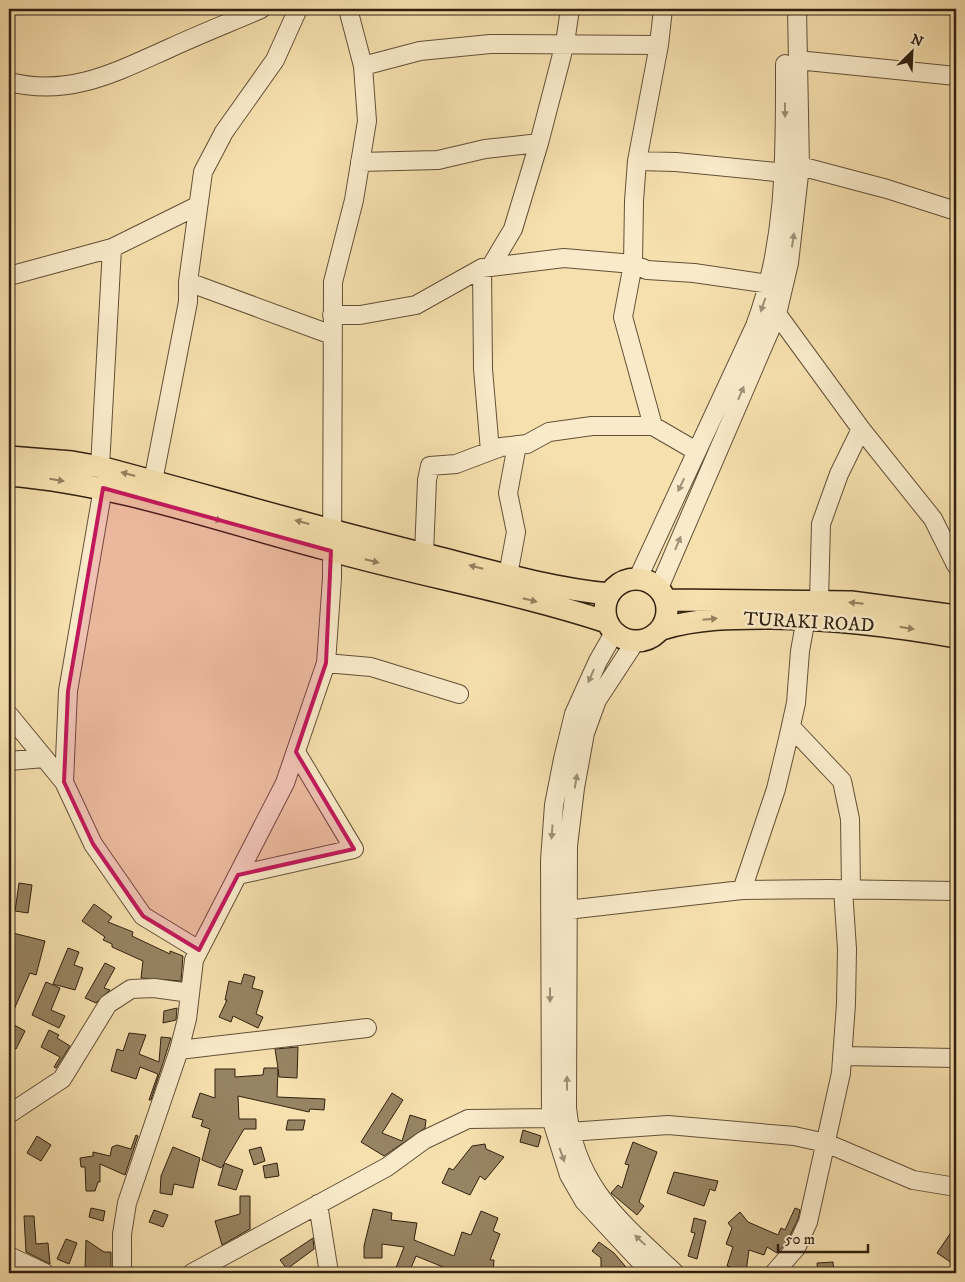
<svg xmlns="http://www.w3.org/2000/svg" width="965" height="1282" viewBox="0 0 965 1282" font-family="'IM FELL DW Pica',serif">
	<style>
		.building { fill: #978462; stroke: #312010 }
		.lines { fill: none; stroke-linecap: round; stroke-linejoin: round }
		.minor-casing { stroke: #625038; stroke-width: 20 }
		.major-casing { stroke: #312010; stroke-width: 24 }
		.minor { stroke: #f9ebca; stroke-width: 18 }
		.major { stroke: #f6e0ae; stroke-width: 21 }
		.oneway { fill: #9f9076 }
		.oneway2 { fill: #94805f }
		.marked { fill: #c2185b; fill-opacity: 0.2; stroke: #c2185b; stroke-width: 4; stroke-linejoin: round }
		.labels { text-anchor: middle; stroke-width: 5; stroke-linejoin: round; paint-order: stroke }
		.street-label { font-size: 19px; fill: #312010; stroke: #f9ebca }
	</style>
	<rect width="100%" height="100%" fill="#f6e0ae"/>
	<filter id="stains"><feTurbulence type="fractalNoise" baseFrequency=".004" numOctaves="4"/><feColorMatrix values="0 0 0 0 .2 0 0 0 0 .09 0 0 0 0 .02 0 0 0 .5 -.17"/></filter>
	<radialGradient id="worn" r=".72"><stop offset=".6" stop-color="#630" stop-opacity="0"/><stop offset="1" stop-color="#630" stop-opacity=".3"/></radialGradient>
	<path class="building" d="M19,883L32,885L28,913L15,911Z
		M94,904L112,917L108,922L133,932L132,936L170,954V951L183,956L181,981L141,978L143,961L112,947V944L103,940L105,937L82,921Z
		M9,932L45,941L36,975L30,973L9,1021Z
		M68,948L79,952L74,965L83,968L75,990L53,984Z
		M105,963L115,968L104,988L110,990L96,1003L85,998Z
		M244,974L255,977L252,988L263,991L256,1014L263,1017L258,1028L233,1016L231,1022L219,1017L227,1000H225L229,981L241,984Z
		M46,982L60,988L51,1010L65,1016L59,1028L32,1015Z
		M177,1008L176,1020L163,1023L164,1011Z
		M9,1022L25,1031L16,1049L9,1045Z
		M49,1030L59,1035L57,1038L70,1046L56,1068L54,1067L60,1057L41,1047Z
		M129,1033L146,1035L139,1054L159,1062L161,1037L171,1038L151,1100H149L158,1074L140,1067L136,1079L111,1071L117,1049L123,1051Z
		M298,1047L297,1078L279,1077L278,1069L277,1097L325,1099L324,1110L310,1109L309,1112L238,1096L239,1119H256V1129H244L224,1163L243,1170L236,1190L218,1185L224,1164L221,1168L202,1160L210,1129L201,1126L203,1120L192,1117L200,1093L215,1098V1069H235V1077L263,1075L264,1068H278L275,1049Z
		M392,1093L403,1100L382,1133L402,1141L410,1115L426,1120L425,1128L384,1156L361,1142Z
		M288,1120H305L303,1130H286Z
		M523,1130L541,1136L538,1147L520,1142Z
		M136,1135L138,1136L125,1175L100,1164V1182H98L95,1191H86L85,1167H81L80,1158L93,1156V1152L110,1156L112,1147L117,1145L131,1149Z
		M37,1136L51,1145L41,1161L27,1153Z
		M633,1142L657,1152L639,1202L644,1206L637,1215L611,1193L618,1185L622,1188L629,1165L625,1164Z
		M485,1144L486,1149L504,1157L485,1180L480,1176L470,1195L442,1183L449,1168L453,1170L472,1146Z
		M173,1147L200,1158L193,1188L174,1184L172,1195L160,1193L161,1176Z
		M261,1147L265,1161L254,1165L249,1150Z
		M277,1163L279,1176L265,1178L263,1166Z
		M674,1172L718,1181L715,1191L710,1189L704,1206L667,1193Z
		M240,1196H250V1229L222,1245L215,1221L240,1214Z
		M91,1208L105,1211L103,1221L89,1217Z
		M795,1208L800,1210L798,1219L787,1242L777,1253L767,1247L764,1255L749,1250L746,1272L727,1266L733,1247L726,1244L732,1228L728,1223L740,1212L748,1222L778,1235L781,1228L785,1230Z
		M373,1209L392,1213L391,1220L417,1223L414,1240L454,1256L462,1232L471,1235L481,1211L498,1218L493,1231L500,1234L490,1260H494L493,1273H445L448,1269L416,1256L409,1273H394L404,1247L382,1244V1258H364V1246Z
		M154,1210L168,1215L163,1227L149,1222Z
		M24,1216H34L36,1244L48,1243L50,1264L26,1252Z
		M694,1218L706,1221L697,1259L688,1256L695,1233L691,1232Z
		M956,1225V1250H954L952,1263L937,1253Z
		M313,1238L314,1249L287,1269L280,1260Z
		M66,1239L77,1243L69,1264L57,1259Z
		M86,1240L104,1252H111V1273L85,1270Z
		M599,1242L614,1253L631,1273H601V1258L592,1251Z
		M833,1262L834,1273H818L817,1263Z"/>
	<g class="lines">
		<g class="minor-casing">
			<path id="minor" d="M663,9L659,45L637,161L634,201L633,264L623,317L653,426L696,451
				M797,60L956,76
				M363,66L420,51L490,44L659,45
				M9,82C70,97 116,72 170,48C200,34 231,22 261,9
				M637,161L676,162L786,173
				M360,162L438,160L485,149L539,143
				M800,166L887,189L956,211
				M491,266L513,229L539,143L565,43L570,9
				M482,268L483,369L490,451
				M9,276L112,248L197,206
				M188,282L332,335
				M777,314L861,429L933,519L956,565
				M332,315H360L416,305L482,268L564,258L633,264L647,270L694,273L769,284
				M100,467L112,248
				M153,481L188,302V282L203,172L224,132L275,60L298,9
				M424,554L427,480L430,466L456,464L501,447L527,444L549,432L592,426H653
				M508,575L516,532L508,493L517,445
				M638,578L755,326C787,241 785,153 785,64
				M659,588L777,314L789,263L800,166L797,9
				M819,601L821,524L839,474L861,429
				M614,633L598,661L574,714L563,759L554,805L550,860L551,1118L569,1175L584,1201L651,1273
				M635,642L597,700L585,733L575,788L568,846L567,1108C575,1187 621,1222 675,1273
				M326,663L371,667L459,694
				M9,715L64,782L93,844L143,916L199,950
				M791,727L842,781L850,819L851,889
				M9,761L44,758
				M64,782L68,691L103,488
				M238,875L354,849L296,752
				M742,890L776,789L788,739L796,703L800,651L806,618
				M567,910L742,890L829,889L956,891
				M179,1050L367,1028
				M842,1056L956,1058
				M9,1114L62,1079L108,1004L131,989L154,988L190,993
				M569,1132L668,1125L794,1136L826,1143L913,1180L956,1187
				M318,1204L329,1273
				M9,1256L45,1273
				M122,1273V1234L127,1203L179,1050L187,1019L194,960L285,783L326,663L332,578L333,282L354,200L367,121L363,66L348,9
				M192,1273L387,1167L424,1140L468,1119L551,1118
				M774,1273L796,1248L808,1222L841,1073L846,1004L847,949L843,889"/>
		</g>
		<g class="major-casing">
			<path id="major" d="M9,457L72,462L100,467C209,496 318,528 428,555C488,570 548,588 609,594
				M9,475C118,484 223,522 329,550C421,576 516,592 607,622
				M605 610a31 31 0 1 1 62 0a31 31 0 1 1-62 0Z
				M667,600L851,602L956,616
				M662,629C698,618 734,618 771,618C834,619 895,626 956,637"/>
		</g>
		<use href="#minor" class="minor"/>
		<use href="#major" class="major"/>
	</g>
	<defs><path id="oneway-solid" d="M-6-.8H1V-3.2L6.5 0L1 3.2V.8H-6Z" transform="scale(1.25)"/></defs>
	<g class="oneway">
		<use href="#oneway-solid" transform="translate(785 110) rotate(90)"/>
		<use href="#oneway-solid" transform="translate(793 240) rotate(-82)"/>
		<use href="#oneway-solid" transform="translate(763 305) rotate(109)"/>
		<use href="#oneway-solid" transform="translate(741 393) rotate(-67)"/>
		<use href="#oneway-solid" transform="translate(681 485) rotate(115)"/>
		<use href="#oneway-solid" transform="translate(678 543) rotate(-67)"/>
		<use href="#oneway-solid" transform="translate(591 676) rotate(114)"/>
		<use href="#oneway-solid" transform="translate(576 781) rotate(-80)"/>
		<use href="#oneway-solid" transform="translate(552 832) rotate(94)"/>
		<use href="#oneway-solid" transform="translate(550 995) rotate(90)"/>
		<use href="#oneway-solid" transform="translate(567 1083) rotate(-90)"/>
		<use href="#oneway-solid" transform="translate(562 1155) rotate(70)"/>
		<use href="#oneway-solid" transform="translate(640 1240) rotate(-137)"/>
	</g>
	<g class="oneway2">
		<use href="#oneway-solid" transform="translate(128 474) rotate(-165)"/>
		<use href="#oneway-solid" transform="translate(57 480) rotate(9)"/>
		<use href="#oneway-solid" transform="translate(215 519) rotate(15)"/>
		<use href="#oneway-solid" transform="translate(302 522) rotate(-165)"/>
		<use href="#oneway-solid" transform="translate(372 561) rotate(14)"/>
		<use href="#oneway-solid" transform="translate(476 567) rotate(-166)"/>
		<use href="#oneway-solid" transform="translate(530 600) rotate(14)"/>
		<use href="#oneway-solid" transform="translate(856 603) rotate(-174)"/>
		<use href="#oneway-solid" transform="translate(710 619) rotate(-5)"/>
		<use href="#oneway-solid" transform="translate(907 628) rotate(9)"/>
	</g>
	<path class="marked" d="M103,488L331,551L326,663L296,752L354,849L238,875L199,950L143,916L93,844L64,782L68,691Z"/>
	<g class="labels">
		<g class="street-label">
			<text transform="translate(809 621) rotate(3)" y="7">TURAKI ROAD</text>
		</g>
	</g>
	<rect width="965" height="1282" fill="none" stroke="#f6e0ae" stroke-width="30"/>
	<rect x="10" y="10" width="945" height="1262" fill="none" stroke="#312010" stroke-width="2.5"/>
	<rect x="15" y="15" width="935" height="1252" fill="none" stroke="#312010"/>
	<g transform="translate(912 52) rotate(24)" stroke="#f9ebca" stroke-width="4" paint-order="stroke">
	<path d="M0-4L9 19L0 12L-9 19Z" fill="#312010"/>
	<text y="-8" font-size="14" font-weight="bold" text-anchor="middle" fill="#312010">N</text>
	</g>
	<path d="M778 1244v8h90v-8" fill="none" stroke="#312010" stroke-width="2.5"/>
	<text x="785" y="1244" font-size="15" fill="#312010" stroke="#f9ebca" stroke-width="4" paint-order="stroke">50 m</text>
	<rect width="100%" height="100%" filter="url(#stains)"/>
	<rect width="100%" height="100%" fill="url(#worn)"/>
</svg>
